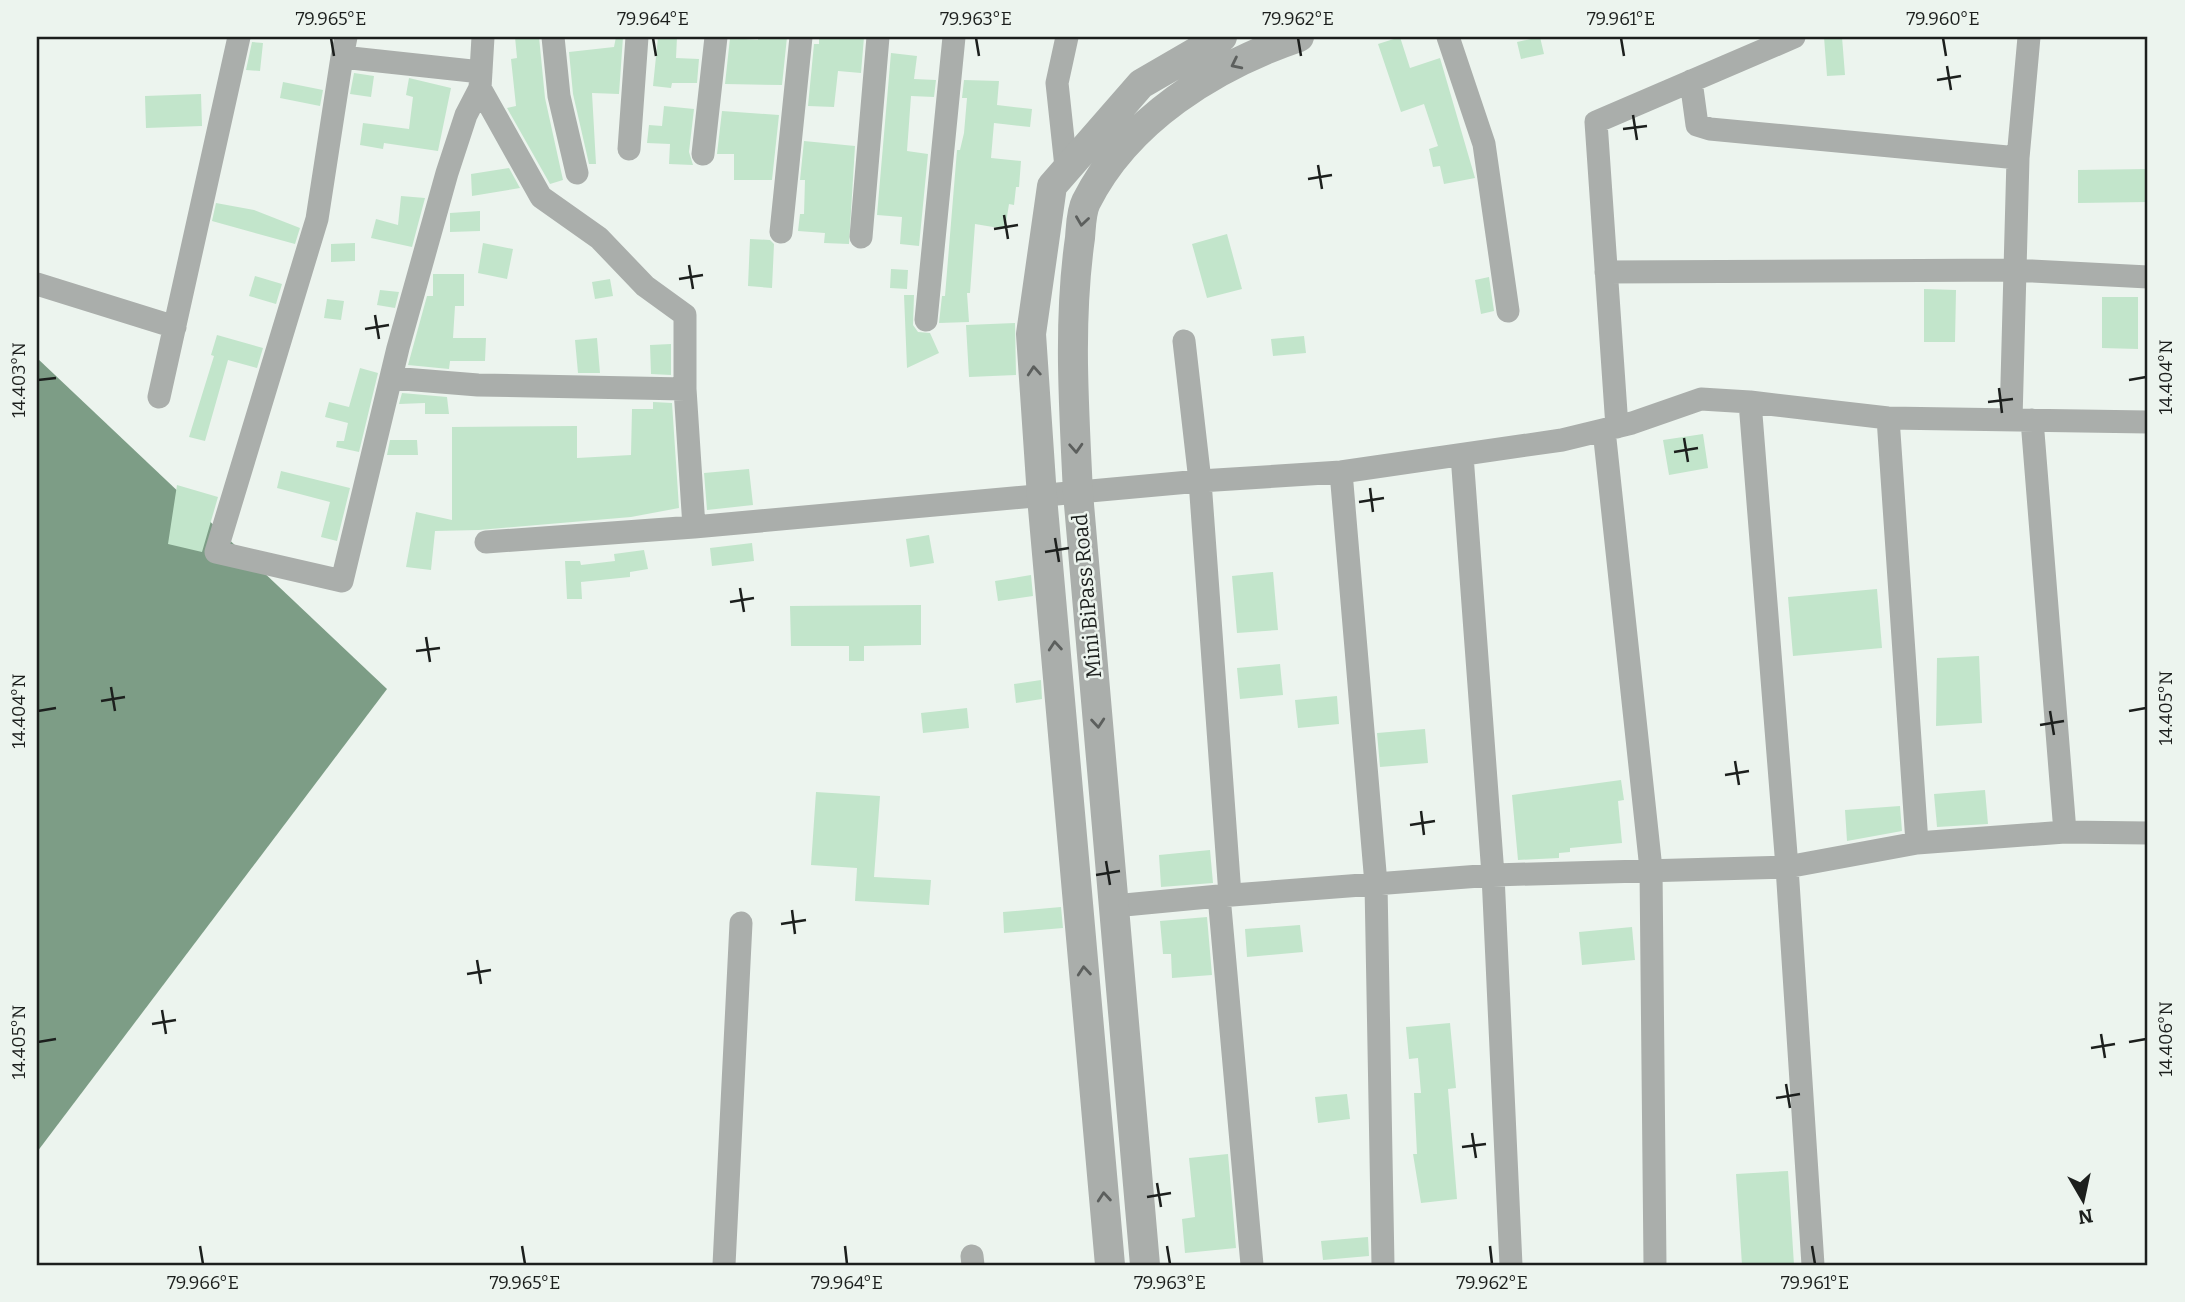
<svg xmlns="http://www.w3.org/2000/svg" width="2185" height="1302" viewBox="0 0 2185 1302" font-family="Bitter,serif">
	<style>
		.water { fill: #7d9d86 }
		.building { fill: #c2e5cb }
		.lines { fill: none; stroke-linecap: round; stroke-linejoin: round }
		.minor { stroke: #aaaeab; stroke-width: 23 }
		.tertiary { stroke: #aaaeab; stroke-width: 30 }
		.oneway { stroke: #5c5f5d }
		.ticks { fill: none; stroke: #1c1f1d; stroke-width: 2.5 }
		.labels { text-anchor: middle; stroke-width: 5; stroke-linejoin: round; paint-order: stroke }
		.street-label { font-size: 21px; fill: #1c1f1d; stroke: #ecf4ee }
		.neatline { fill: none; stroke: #1c1f1d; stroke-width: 2.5 }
		.ticks-label { font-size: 18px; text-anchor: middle; fill: #1c1f1d }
	</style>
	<rect width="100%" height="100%" fill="#ecf4ee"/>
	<path class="water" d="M37,358L387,689L37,1152Z"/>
	<path class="building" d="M515,37H539L545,98L563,180L550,184L507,108L516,106L511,59L517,58Z
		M616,37H623L619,94L592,93L596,164H589L573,94L569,52L614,47Z
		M658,37H677L676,58L699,59L697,83H672L671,88L653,86Z
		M758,37H787L782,85L725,84L730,38L758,40Z
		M819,37H864L861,73L838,71L834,107L808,106L814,44H819Z
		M1400,37L1410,68L1440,58L1475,178L1444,184L1440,166L1433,167L1429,149L1438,146L1424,104L1401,112L1378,44Z
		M1540,37L1544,54L1521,59L1517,42Z
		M1824,37H1842L1845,75L1827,76Z
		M252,42L263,43L260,71L246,70Z
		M891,53L917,56L914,79L936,80L934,97L911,96L907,151L928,154L919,246L900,244L902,217L877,215Z
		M354,73L374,76L371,97L350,94Z
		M409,78L451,88L438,151L384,143L383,149L360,145L363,123L409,129L413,97L406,95Z
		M964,80L999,81L997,105L1032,109L1030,127L994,123L991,158L1021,161L1019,187H1016L1014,205L1009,204L1005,229L975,224L970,293H967L969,322L939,323L942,296H945L957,150H960L964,133L967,98H962Z
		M283,82L323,90L320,106L280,98Z
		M201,94L202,126L146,128L145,96Z
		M664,106L694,109L689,152L693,165L669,164L670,144L647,143L649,125L662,126Z
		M722,111L779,115L772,180H734V154H717Z
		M804,141L855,146L849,244L824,243L825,233L798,231L800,214H804L805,180H800Z
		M509,168L520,188L472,196L471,174Z
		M2148,169V202L2078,203V170Z
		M401,196L425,198L412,247L371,238L376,219L398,225Z
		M216,203L254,210L300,228L295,244L212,221Z
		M480,211V231L450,232V213Z
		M1227,234L1242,289L1207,298L1192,244Z
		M750,239L770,240L774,244L772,288L748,286Z
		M355,243V261L331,262V244Z
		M483,243L513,249L507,279L478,273Z
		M891,269L908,270L907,289L890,288Z
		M433,274H464V306H455L453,338H486L485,361H450L449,369L408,365L427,296H433Z
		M255,276L282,284L276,304L249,296Z
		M1489,277L1494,311L1481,314L1475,280Z
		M610,279L613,296L595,299L592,282Z
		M1924,289L1956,290L1955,342H1924Z
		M380,290L399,292L395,308L377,305Z
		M904,295H914L913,325L918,332L930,333L939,353L907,368Z
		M2102,297H2138V349L2102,348Z
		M327,299L344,301L341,320L324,318Z
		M1015,323L1016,375L969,377L966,325Z
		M217,335L263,348L257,368L228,360L205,441L189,437L214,356L211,355Z
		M1304,336L1306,353L1273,356L1271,339Z
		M597,338L600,373H578L575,340Z
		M671,344V375L651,374L650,345Z
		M360,368L378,373L359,452L336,447L337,441H344L348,423L325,417L329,402L349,407Z
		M402,393L447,397L449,414H425V403L399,404Z
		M653,402L672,403L679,508L631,517L479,530L435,531L431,570L406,567L416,512L452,520V427L577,426V458L631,455L632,409H653Z
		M1703,434L1708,468L1669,475L1663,440Z
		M390,440H417L418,455H387Z
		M749,469L753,505L707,510L704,473Z
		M281,471L350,488L337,541L321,537L330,502L277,488Z
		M177,485L218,497L202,552L168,544Z
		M929,535L934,563L910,567L906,539Z
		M752,543L754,561L712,566L710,548Z
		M644,550L648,569L630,572V577L581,582L582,599H567L565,561H580L581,565L615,561L614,554Z
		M1273,572L1278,630L1237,633L1232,576Z
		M1031,575L1033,596L998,601L995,581Z
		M1877,589L1882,648L1793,656L1788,597Z
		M921,605V645L864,646V661H849V646H791L790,606Z
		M1979,656L1982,723L1936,726L1937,658Z
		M1280,664L1283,695L1240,699L1237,668Z
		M1041,680L1042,699L1016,703L1014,684Z
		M1337,696L1339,724L1298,728L1295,700Z
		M967,708L969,728L923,733L921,713Z
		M1425,729L1428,763L1380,767L1377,733Z
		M1621,780L1624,800L1618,801L1622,843L1570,848V852L1559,853V858L1518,860L1512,795Z
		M1985,790L1988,824L1937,827L1934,794Z
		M816,792L880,796L874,877L931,880L929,905L855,901L857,868L811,865Z
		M1900,806L1902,831L1847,841L1845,810Z
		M1210,850L1213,883L1161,887L1159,855Z
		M1061,907L1063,928L1004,933L1003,912Z
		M1207,917L1212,975L1172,978L1171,954H1163L1160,921Z
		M1300,925L1303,952L1247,957L1245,929Z
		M1632,927L1635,960L1582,965L1579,932Z
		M1450,1023L1456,1088L1448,1089L1457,1199L1421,1203L1413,1154H1417L1414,1093H1421L1418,1058L1409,1059L1406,1027Z
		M1347,1094L1350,1119L1318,1123L1315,1097Z
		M1228,1154L1236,1248L1185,1253L1182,1219L1195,1217L1189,1158Z
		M1788,1171L1794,1265H1742L1736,1174Z
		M1368,1237L1369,1256L1323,1260L1321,1241Z"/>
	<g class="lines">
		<path class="minor" d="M346,37L342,57L481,72
			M553,37L559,96L577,173
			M1448,37L1484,144L1508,311
			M342,57L317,219L216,552L342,581L398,348L447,173L466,115L480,88L483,37
			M1691,81L1697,125L1710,129L2018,158
			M480,88L541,197L599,238L645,286L685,315V389L694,527L486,542
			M629,149L637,37
			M703,154L716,37
			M1066,167L1057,83L1067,37
			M781,232L801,37
			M861,237L878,37
			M1606,272L2015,270L2148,277
			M37,284L175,327
			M926,320L954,37
			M1184,341L1200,481L1230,895
			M391,378L478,385L685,389
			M159,397L239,37
			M1750,402L1787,867L1813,1265
			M1888,418L1917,843
			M2011,420L2018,158L2029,37
			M2032,420L2065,832
			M1617,427L1596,122L1794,37
			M1604,430L1651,869L1655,1265
			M1462,455L1493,875L1511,1265
			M1341,472L1376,884L1383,1265
			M694,527L1200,481L1341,472L1562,440L1632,423L1701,399L1750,402L1888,418L2148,422
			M1114,906L1219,896
			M972,1256L973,1265
			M724,1265L741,923
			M1252,1265L1219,896L1493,875L1787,867L1917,843L2065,832L2148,833"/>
		<path class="tertiary" d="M1110,1265L1042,497L1031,334L1052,186L1141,84L1222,37
			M1145,1265L1078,493C1074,408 1068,322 1080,238C1081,227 1081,212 1086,202C1127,120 1214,66 1299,37"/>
	</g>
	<defs><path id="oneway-chevron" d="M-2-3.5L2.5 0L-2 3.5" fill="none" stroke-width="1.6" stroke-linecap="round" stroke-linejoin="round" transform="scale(1.75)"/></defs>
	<g class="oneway">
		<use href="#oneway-chevron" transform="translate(1236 64) rotate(154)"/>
		<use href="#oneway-chevron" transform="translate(1082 221) rotate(98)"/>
		<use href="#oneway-chevron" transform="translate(1034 371) rotate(-94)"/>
		<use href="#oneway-chevron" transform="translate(1076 448) rotate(87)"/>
		<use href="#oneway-chevron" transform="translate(1055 646) rotate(-95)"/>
		<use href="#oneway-chevron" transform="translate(1098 723) rotate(85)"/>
		<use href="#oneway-chevron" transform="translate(1084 971) rotate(-95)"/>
		<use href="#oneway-chevron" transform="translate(1104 1197) rotate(-95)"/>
	</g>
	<path class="ticks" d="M331,38L334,56M653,38L656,56M976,38L979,56M1298,38L1301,56M1621,38L1624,56M1943,38L1946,56M1947,66L1951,90M1937,80L1961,76M1633,115L1637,140M1623,129L1647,126M1318,165L1322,189M1308,179L1332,175M1004,215L1008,239M994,229L1018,225M689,265L693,289M679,279L703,275M375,315L379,339M365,329L389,325M38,380L56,378M2129,380L2146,377M1999,388L2002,413M1988,402L2013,399M1684,438L1688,462M1674,452L1698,448M1370,488L1373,512M1359,502L1384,498M1055,538L1059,562M1045,552L1069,548M740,588L744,612M730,602L754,598M426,637L430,662M416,651L440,648M111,687L115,711M101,701L125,697M38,711L56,708M2050,711L2054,735M2129,711L2146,708M2040,725L2064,721M1735,761L1739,785M1725,775L1749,771M1421,811L1424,835M1410,825L1435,821M1106,861L1110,885M1096,875L1120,871M792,910L795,934M781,924L806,920M477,960L481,984M467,974L491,970M162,1010L166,1034M152,1024L176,1020M2101,1034L2105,1058M38,1042L56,1039M2129,1042L2146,1039M2091,1048L2115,1044M1786,1084L1790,1108M1776,1098L1800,1094M1472,1133L1476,1158M1462,1147L1486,1144M1157,1183L1161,1207M1147,1197L1171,1193M200,1246L203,1264M522,1246L525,1264M845,1246L847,1264M1167,1246L1170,1264M1490,1246L1492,1264M1812,1246L1815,1264"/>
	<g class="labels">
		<g class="street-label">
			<text transform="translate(1087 596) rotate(-95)" y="7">Mini BiPass Road</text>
		</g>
	</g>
	<rect width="2185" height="1302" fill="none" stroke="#ecf4ee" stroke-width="77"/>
	<g transform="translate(2083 1200) rotate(171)" stroke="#ecf4ee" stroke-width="5" paint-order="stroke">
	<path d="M0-5L12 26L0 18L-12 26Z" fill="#1c1f1d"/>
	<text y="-10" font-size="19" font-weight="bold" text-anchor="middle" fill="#1c1f1d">N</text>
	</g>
	<rect x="38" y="38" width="2108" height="1226" class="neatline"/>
	<g class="ticks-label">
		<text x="331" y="25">79.965°E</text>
		<text x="653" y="25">79.964°E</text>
		<text x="976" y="25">79.963°E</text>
		<text x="1298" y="25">79.962°E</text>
		<text x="1621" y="25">79.961°E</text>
		<text x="1943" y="25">79.960°E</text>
		<text transform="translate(2166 377) rotate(-90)" y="6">14.404°N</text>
		<text transform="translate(19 380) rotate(-90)" y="6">14.403°N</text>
		<text transform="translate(2166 708) rotate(-90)" y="6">14.405°N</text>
		<text transform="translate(19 711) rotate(-90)" y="6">14.404°N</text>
		<text transform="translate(2166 1039) rotate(-90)" y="6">14.406°N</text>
		<text transform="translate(19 1042) rotate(-90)" y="6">14.405°N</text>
		<text x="203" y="1289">79.966°E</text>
		<text x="525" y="1289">79.965°E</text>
		<text x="847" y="1289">79.964°E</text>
		<text x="1170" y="1289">79.963°E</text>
		<text x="1492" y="1289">79.962°E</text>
		<text x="1815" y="1289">79.961°E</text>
	</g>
</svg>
